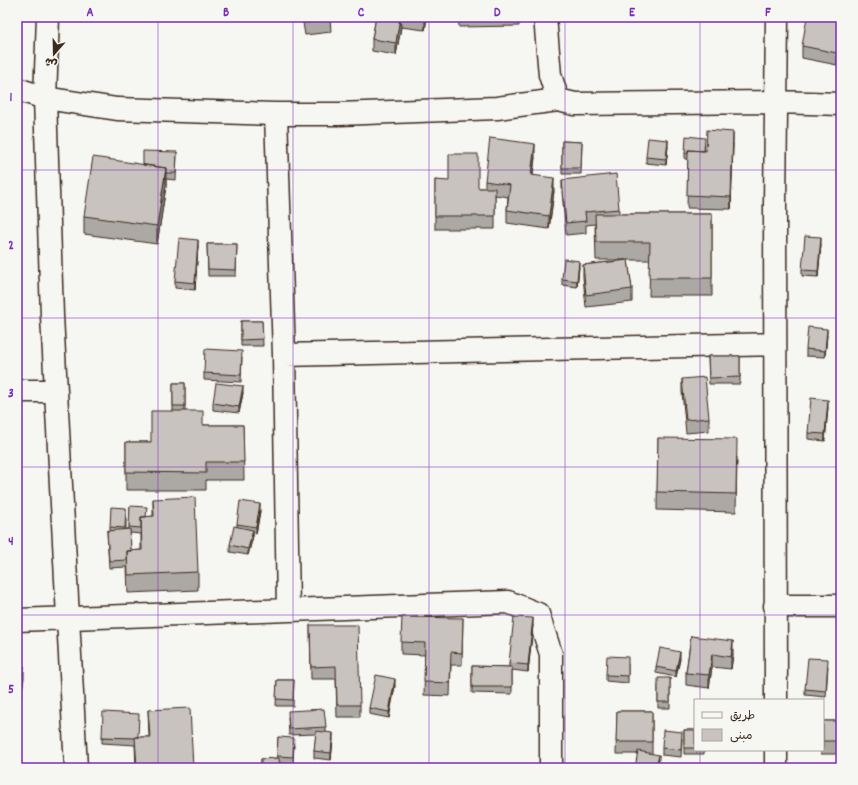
<svg xmlns="http://www.w3.org/2000/svg" width="858" height="785" viewBox="0 0 858 785" font-family="Dekko,'Playpen Sans Arabic',sans-serif">
	<style>
		.lines { fill: none; stroke-linecap: round; stroke-linejoin: round }
		.minor-casing { stroke: #3b2a1e; stroke-width: 25 }
		.minor { stroke: #f6f6f2; stroke-width: 22 }
		.wall { fill: #aca8a3; stroke: #3b2a1e; fill-rule: evenodd }
		.shaded-wall { fill: #8c8885; stroke: #3b2a1e }
		.building { fill: #c8c3be; stroke: #3b2a1e }
		.grid { fill: none; stroke: #7b2cbf; stroke-width: 1; stroke-opacity: 0.55 }
		.neatline { fill: none; stroke: #7b2cbf; stroke-width: 1.5 }
		.grid-label { font-size: 13px; text-anchor: middle; font-weight: bold; fill: #7b2cbf }
	</style>
	<rect width="100%" height="100%" fill="#f6f6f2"/>
	<filter id="ink" filterUnits="userSpaceOnUse"><feTurbulence type="fractalNoise" baseFrequency=".025" numOctaves="2"/><feDisplacementMap in="SourceGraphic" scale="8" xChannelSelector="R" yChannelSelector="G"/><feConvolveMatrix kernelMatrix="1 2 1 2 8 2 1 2 1" color-interpolation-filters="sRGB"/></filter>
	<g filter="url(#ink)">
		<g class="lines">
			<g class="minor-casing">
				<path id="minor" d="M48,17L45,98L52,316L76,768
					M545,17L550,75L558,100L575,104L776,102L841,104
					M17,89L45,98L117,109L276,114H339L497,108L558,100
					M276,114L284,355L288,610
					M284,355L775,344
					M17,391H55
					M775,606H841
					M17,620L508,602L538,614L551,654V768
					M776,700L775,205L777,17
					M776,750V768"/>
			</g>
			<use href="#minor" class="minor"/>
		</g>
		<path class="wall" d="M302,17H330L331,32L305,35Z
			M376,17H427L425,30L401,27L396,55L372,51V39Z
			M458,17H519V26L459,27Z
			M841,17V42L837,65L802,58V46Z
			M562,141L582,142L581,174H562Z
			M705,144L704,151H706L733,144L731,209L687,208L688,159H685V153Z
			M668,146L666,165L646,163V157Z
			M177,152L176,180L166,179V186L157,244L84,234V216L143,165Z
			M535,157L533,176L554,191L549,229L507,223V210L508,197L495,195V229H435V180L478,188H485V181Z
			M562,180L619,209V214H712V296H649L650,260H628L632,289V302L586,307L583,277V265L626,260H596L595,224L586,225V233L566,235L562,192Z
			M207,244H237L236,276H208Z
			M821,244L818,277L802,276V270Z
			M198,246L195,290L175,288V281Z
			M579,267L577,287L562,285V279Z
			M241,321H262L263,346H241Z
			M827,335L825,357L806,356V349Z
			M708,356H740V384H709Z
			M242,357L241,382L204,380V373Z
			M682,379L709,418V431L686,433L682,392Z
			M173,383H185V411L203,425H243L244,480H206V490H126V442H151L173,411Z
			M243,393L239,413L213,410V403Z
			M828,407L825,441L808,439V433Z
			M658,438L737,457L736,512L657,510Z
			M153,499L198,572V590L128,593L127,567L109,568L107,531L110,530V527L126,508V529H129L130,506L147,517L153,516ZM130,533L141,534V550L131,551Z
			M260,511L256,534L253,533V536L248,555L230,552V545L237,527V524Z
			M463,618L462,665H451L450,696L424,695L425,655L401,654V642Z
			M310,625L360,705V717H337L336,679H311Z
			M533,625L528,672L512,670V694L472,693V666L509,667V663Z
			M691,636L733,654L731,669L712,667L709,688L686,685V673Z
			M680,659L676,677L656,673V667Z
			M628,664V683L606,681V675Z
			M828,666L826,697L805,695V689Z
			M670,678V708H658V685Z
			M277,680H294L293,706H276Z
			M395,686L389,718L369,714V708Z
			M148,710L193,768H136L135,745L102,743V737H149Z
			M617,711H652V754L659,761L637,754H616Z
			M288,717L326,727V732L333,739L331,760L314,758V751L316,734L289,735Z
			M823,721H841V754H821V750H823Z
			M684,730H695V750H704V754H684Z
			M278,737L294,745L293,764L279,763L280,768H261V759L277,758Z
			M682,738L681,757L662,755V748Z"/>
		<path class="shaded-wall" d="M400,17L401,27L396,55V43Z
			M425,17H427L425,30Z
			M841,29V42L837,65V53Z
			M733,132V144L731,209V197Z
			M668,140V146L666,165V159Z
			M535,144V157L531,188V175Z
			M166,168V186L157,244V226Z
			M554,178V191L549,229V216Z
			M821,237V244L818,277V271Z
			M198,240V246L195,290V283Z
			M579,261V267L577,287V281Z
			M827,329V335L825,357V351Z
			M243,386V393L239,413V407Z
			M828,400V407L825,441V434Z
			M260,504V511L256,534V527Z
			M253,530V536L248,555V549Z
			M533,618V625L528,672V665Z
			M733,641V654L731,669V657Z
			M680,652V659L676,677V671Z
			M712,654V667L709,688V675Z
			M24,666V678L17,725V713Z
			M395,679V686L389,718V712Z
			M333,733V739L331,760V753Z
			M659,755V761L657,768H656Z"/>
		<path class="building" d="M304,17H330L331,20L305,23Z
			M376,17H400L396,43L372,39Z
			M807,17H841V29L837,53L802,46Z
			M707,130L733,132L731,197L687,195L688,150L706,151Z
			M686,136L705,138L704,151L688,150V153H685Z
			M490,138L535,144L531,175L554,178L549,216L507,210L510,185L485,181Z
			M648,138L668,140L666,159L646,157Z
			M562,141L582,142L581,168H562Z
			M143,151L177,152L176,173H166V168L143,165Z
			M449,154H478V188H495V216H435V180L449,181Z
			M93,157L166,168L157,226L84,216Z
			M616,174L619,209L585,212L586,221L566,223L562,180Z
			M595,214H712V278H649L650,242H596Z
			M805,236L821,237L818,271L802,270Z
			M179,238L198,240L195,283L175,281Z
			M207,244H237L236,270L208,269Z
			M564,259L579,261L577,281L562,279Z
			M628,260L632,289L586,295L583,265Z
			M241,321H262L263,339L241,340Z
			M808,327L827,329L825,351L806,349Z
			M205,349L242,351L241,375L204,373Z
			M708,356H740V377L709,378Z
			M705,377L709,418L686,420L682,379Z
			M173,383H185V406H173Z
			M216,383L243,386L239,407L213,403Z
			M811,398L828,400L825,434L808,433Z
			M151,411H203V425H243L244,462H206V473L126,472V442H151Z
			M658,438L737,439L736,494L657,492Z
			M195,497L198,572L128,575L127,551L142,550L141,517L154,516L153,499Z
			M240,501L260,504L256,527L237,524Z
			M130,506L147,507L146,517H141V528L129,527Z
			M111,507L126,508L125,528L110,527Z
			M234,526L253,530L248,549L230,545Z
			M130,529L131,551H127V560L109,561L107,531Z
			M402,617L463,618L462,653L451,652L450,683L424,682L425,643L401,642Z
			M514,617L533,618L528,665L509,663Z
			M310,625H358L360,705H337L336,666L311,667Z
			M17,630H19L17,664Z
			M691,636L733,641L731,657L712,654L709,675L686,673Z
			M660,648L680,652L676,671L656,667Z
			M607,656L628,657V676L606,675Z
			M808,658L828,659L826,691L805,689Z
			M17,664L24,666L17,713Z
			M472,666L512,667V687H472Z
			M376,675L395,679L389,712L369,708Z
			M658,678H670V702H658Z
			M277,680H294L293,700L276,699Z
			M190,708L193,768H137L135,737H150L148,710Z
			M324,709L326,727L289,729L288,711Z
			M617,711H652V742H616Z
			M103,712L139,714L138,737H135V738L102,737Z
			M823,721H841V741H823Z
			M663,730L682,732L681,750L662,748Z
			M684,730H695V748H684Z
			M316,731L333,733L331,753L314,751Z
			M278,737L294,738L293,757L277,756Z
			M638,751L659,755L656,768H635Z
			M279,758L280,768H261V759Z"/>
	</g>
	<path class="grid" d="M158,17V768M293,17V768M429,17V768M565,17V768M700,17V700M17,170H841M17,318H841M17,467H841M17,615H841M700,750V768"/>
	<rect width="858" height="785" fill="none" stroke="#f6f6f2" stroke-width="44"/>
	<rect x="694" y="699" width="130" height="52" fill="#f6f6f2" stroke="#aba49d"/>
	<rect x="702" y="712" width="20" height="6" fill="#f6f6f2" stroke="#aba49d"/>
	<text x="730" y="719" font-size="12" fill="#3b2a1e">طريق</text>
	<rect x="702" y="729" width="20" height="12" fill="#c8c3be" stroke="#aba49d"/>
	<text x="730" y="739" font-size="12" fill="#3b2a1e">مبنى</text>
	<g transform="translate(54 54) rotate(200)" stroke="#f6f6f2" stroke-width="3" paint-order="stroke">
	<path d="M0-3L7 15L0 10L-7 15Z" fill="#3b2a1e"/>
	<text y="-6" font-size="11" font-weight="bold" text-anchor="middle" fill="#3b2a1e">ش</text>
	</g>
	<rect x="22" y="22" width="814" height="741" class="neatline"/>
	<g class="grid-label">
		<text x="90" y="16">A</text>
		<text x="226" y="16">B</text>
		<text x="361" y="16">C</text>
		<text x="497" y="16">D</text>
		<text x="632" y="16">E</text>
		<text x="768" y="16">F</text>
		<text x="11" y="101">1</text>
		<text x="11" y="249">2</text>
		<text x="11" y="397">3</text>
		<text x="11" y="545">4</text>
		<text x="11" y="693">5</text>
	</g>
</svg>
